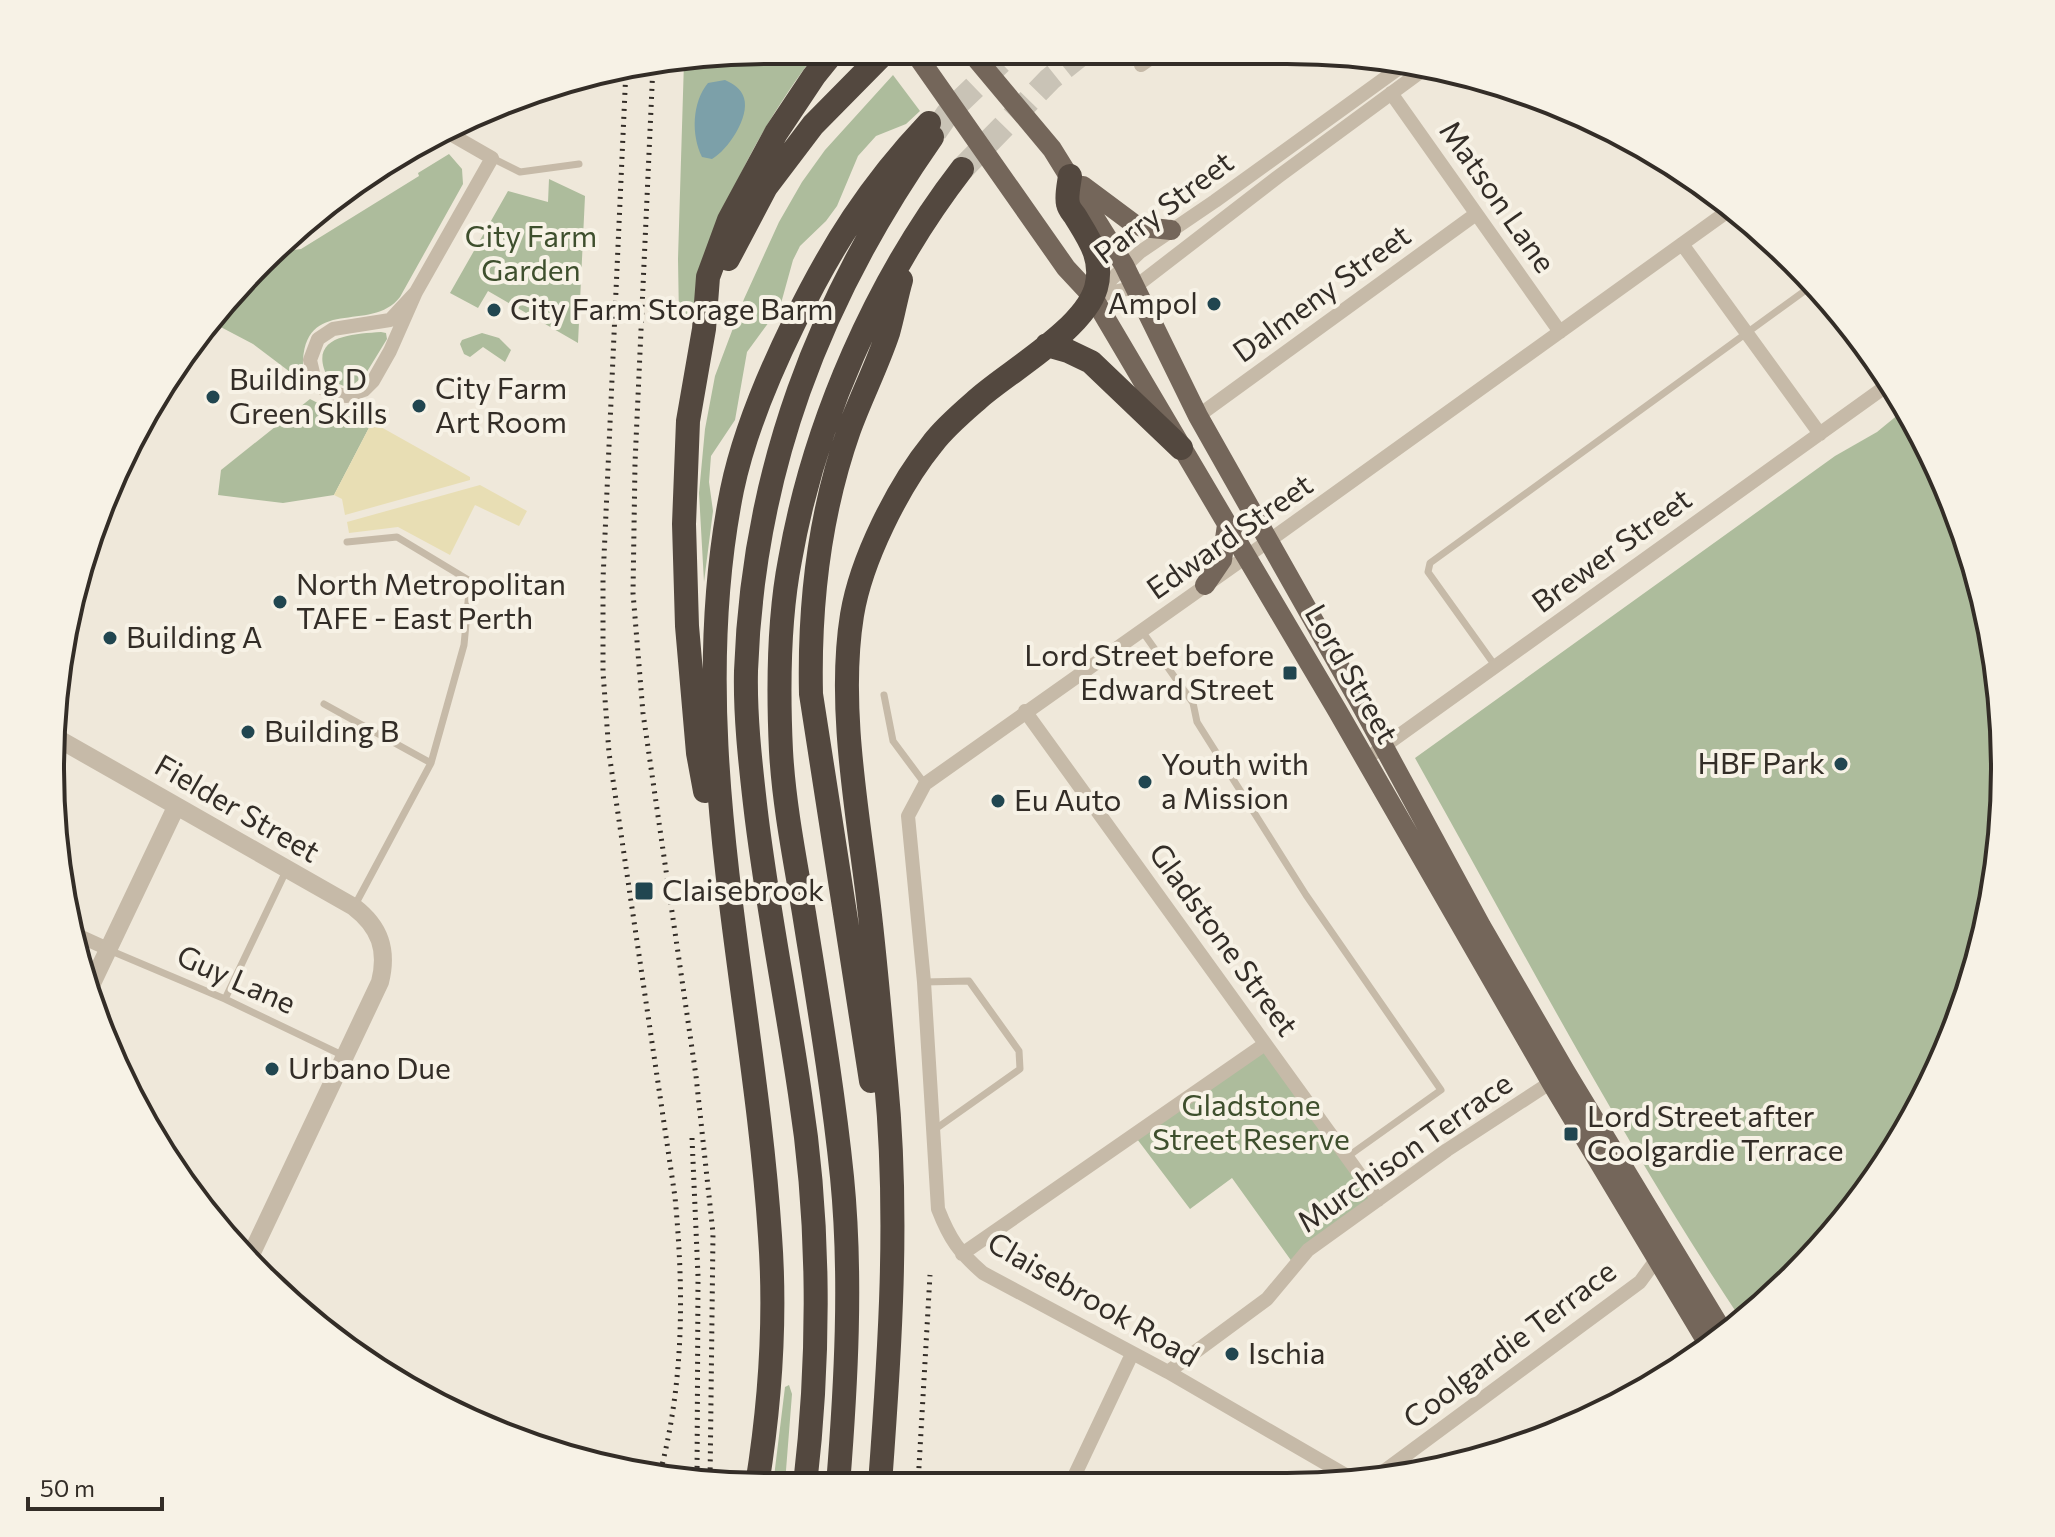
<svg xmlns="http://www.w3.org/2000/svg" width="2055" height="1537" viewBox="0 0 2055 1537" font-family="Commissioner,sans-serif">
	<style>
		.green { fill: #adbc9c }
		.sand { fill: #e8deb4 }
		.water { fill: #7ca0a9 }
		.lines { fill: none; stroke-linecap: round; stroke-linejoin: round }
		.motorway-tunnel { stroke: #c9c3b6; stroke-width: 24; stroke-dasharray: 24 12; stroke-linecap: butt }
		.service { stroke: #c6baa8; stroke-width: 7 }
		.minor { stroke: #c6baa8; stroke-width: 14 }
		.tertiary { stroke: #c6baa8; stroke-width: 18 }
		.primary { stroke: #74665a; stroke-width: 20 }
		.motorway { stroke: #53483f; stroke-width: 24 }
		.rail { stroke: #332d27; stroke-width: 5; stroke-dasharray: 2 6; stroke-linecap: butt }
		.poi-dot { fill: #214650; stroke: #f7f2e6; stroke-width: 3 }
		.labels { text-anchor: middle; stroke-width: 8; stroke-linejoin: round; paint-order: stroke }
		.street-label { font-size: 30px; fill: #332d27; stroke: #f7f2e6 }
		.park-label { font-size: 30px; fill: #3e4f2d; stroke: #f7f2e6 }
		.poi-label { font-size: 30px; fill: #332d27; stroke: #f7f2e6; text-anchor: start }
		.rim { fill: none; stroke: #332d27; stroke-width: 4 }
	</style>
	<rect width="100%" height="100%" fill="#efe8da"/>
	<path class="green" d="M768,50H818C752,138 715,213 691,320L679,319L678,259L684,61Z
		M893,75L920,111L906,124L876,136L858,156L837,206L826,221L800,246L793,260L780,307L747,352L735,420L711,456L709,482L713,511L704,582L699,493L705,429L715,376L744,299L779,222L802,182L825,150Z
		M449,154L462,169L463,184L400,297C371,335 302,293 303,368L294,375L253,344L215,324L260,261L281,245L293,250L301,249L419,176L418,173Z
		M549,179L585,196L578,343L488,291L478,308L450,293L508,191L548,202Z
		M381,332L386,333L387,339L365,375L354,384L344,386L329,380C305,336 351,334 381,332Z
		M482,333L499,338L511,350L505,362L483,347L470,357L464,354L460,344L462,340Z
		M310,399L341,415L363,418L372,422L334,495L283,503L218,495L221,470Z
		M1905,409L1931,451L1981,583L2003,722L1999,863L1967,1000L1909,1128L1826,1243L1742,1321C1622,1141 1521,947 1415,758L1835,456L1877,432Z
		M1265,1044L1378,1200L1295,1266L1232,1178L1190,1209L1134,1135Z
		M789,1385L792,1394L785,1483V1485H773L785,1387Z"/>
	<path class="sand" d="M372,422L470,477V480L345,515L342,499L334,495Z
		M480,485L527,511L519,526L475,505L450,555L398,527L349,533L347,522Z"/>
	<path class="water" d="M725,80C733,84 741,88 744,98C750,117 728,150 712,159L702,157C691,135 692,102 708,83Z"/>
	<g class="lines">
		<path class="motorway-tunnel" d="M935,132L948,113L1012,51
			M962,169L1050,79L1085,51"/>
		<path class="service" d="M492,158L520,172L579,164
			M347,542L397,537L470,581L464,645L431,763L355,905
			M1142,631L1193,703L1197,722L1306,895L1441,1090L1347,1157
			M1496,667L1428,572L1430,563L1810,287
			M884,695L893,741L925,784
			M324,704L431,763
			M109,950L225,999L344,1056
			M924,982L969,981L1019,1051L1020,1069L934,1130
			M225,999L286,871"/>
		<path class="minor" d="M1141,65L1161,51
			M1391,93L1560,332
			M1682,244L1820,434
			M1099,291L1140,252L1215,201L1406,63
			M416,292L390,320L333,329L318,339L310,360L314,377L321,387L330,393L347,396L364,390L373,381L390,351L416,292L492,158L445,131
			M1093,297L1135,287L1279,176L1427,67
			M1198,416L1476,214
			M1025,711L1378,1200
			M1376,752L1889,384
			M75,934L108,949
			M962,1254L1265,1044
			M1168,1372L1267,1299L1308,1250L1447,1150L1559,1077
			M1356,1481L1168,1372L983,1273C959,1252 950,1240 938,1209L924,982L908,816L925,784L1277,535L1728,211
			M1376,1481L1383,1472L1640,1282L1656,1260L1662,1257
			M1071,1483L1132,1354"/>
		<path class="tertiary" d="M57,738L354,907C380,927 388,950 380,982L249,1259
			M87,994L176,807"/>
		<path class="primary" d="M913,50L1066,268L1093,297L1337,710L1551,1082L1710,1347
			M970,51L1052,149L1124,265L1198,416L1359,701L1481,926L1565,1071L1726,1337
			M1083,186L1134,224L1142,227L1171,230
			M1205,585L1222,560L1227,525"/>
		<path class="motorway" d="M728,259L766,187L813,125L887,50
			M1047,345L1068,351L1091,362L1181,448
			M705,791L698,753L687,626L684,524L688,421L704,329L708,277L729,220L776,133L814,76L835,50
			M871,1081L811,694C809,604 819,515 849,430C861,397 877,366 888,333C893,316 896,297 901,280
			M880,1484C890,1350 899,1215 886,1081C880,1017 875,953 867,890C856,803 838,702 852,615C861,560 898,486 933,443C945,427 963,412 979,398C1011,370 1084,329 1096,288C1104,259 1089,239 1075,216C1072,212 1069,209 1068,204C1066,196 1069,184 1070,176
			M757,1485C770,1404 776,1318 770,1236C754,988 682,739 732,490C744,432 768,376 794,323C831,247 870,185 929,123
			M805,1485C820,1357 820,1221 800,1094C786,997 766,901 755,804C750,760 745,715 746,671C753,472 818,300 932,137
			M838,1485C846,1385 852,1277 842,1177C833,1089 818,1001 804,913C795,860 784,805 781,751C778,688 778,622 790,560C814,423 877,279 962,169"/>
		<path class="rail" d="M653,65L635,463L633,593L643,713L696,1076L713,1233L710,1483
			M626,69L603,579V672L609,753L675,1197C684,1291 684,1382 660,1473
			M692,1138L698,1276L697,1481
			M918,1484L930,1275"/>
	</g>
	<g class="poi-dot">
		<circle cx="1214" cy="304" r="8"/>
		<circle cx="494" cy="310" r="8"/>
		<circle cx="213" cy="397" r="8"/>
		<circle cx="419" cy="406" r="8"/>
		<circle cx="280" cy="602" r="8"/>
		<circle cx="110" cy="638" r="8"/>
		<rect x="1282" y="665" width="16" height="16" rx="4"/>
		<circle cx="248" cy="732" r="8"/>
		<circle cx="1841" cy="764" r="8"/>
		<circle cx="1145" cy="782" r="8"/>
		<circle cx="998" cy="801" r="8"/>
		<rect x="634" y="881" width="20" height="20" rx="4"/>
		<circle cx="272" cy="1069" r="8"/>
		<rect x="1563" y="1126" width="16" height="16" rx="4"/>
		<circle cx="1232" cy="1354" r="8"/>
	</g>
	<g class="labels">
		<g class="street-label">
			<text transform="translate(1497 197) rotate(55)" y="10">Matson Lane</text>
			<text transform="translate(1164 208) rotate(-37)" y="10">Parry Street</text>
			<text transform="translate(1322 294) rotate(-36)" y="10">Dalmeny Street</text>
			<text transform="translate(1230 537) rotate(-35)" y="10">Edward Street</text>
			<text transform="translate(1612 551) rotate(-36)" y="10">Brewer Street</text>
			<text transform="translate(1351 674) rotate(60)" y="10">Lord Street</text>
			<text transform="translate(237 809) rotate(30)" y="10">Fielder Street</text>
			<text transform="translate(1223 940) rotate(54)" y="10">Gladstone Street</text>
			<text transform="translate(236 980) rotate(24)" y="10">Guy Lane</text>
			<text transform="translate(1405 1153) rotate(-35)" y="10">Murchison Terrace</text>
			<text transform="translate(1093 1300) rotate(30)" y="10">Claisebrook Road</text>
			<text transform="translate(1510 1345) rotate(-37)" y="10">Coolgardie Terrace</text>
		</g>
		<g class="park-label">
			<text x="531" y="247">City Farm<tspan x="531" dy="34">Garden</tspan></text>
			<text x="1251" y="1116">Gladstone<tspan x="1251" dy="34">Street Reserve</tspan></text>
		</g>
		<g class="poi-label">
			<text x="1198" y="314" text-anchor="end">Ampol</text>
			<text x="510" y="320">City Farm Storage Barm</text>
			<text x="229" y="390">Building D<tspan x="229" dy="34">Green Skills</tspan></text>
			<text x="435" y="399">City Farm<tspan x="435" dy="34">Art Room</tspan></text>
			<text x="296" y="595">North Metropolitan<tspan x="296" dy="34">TAFE - East Perth</tspan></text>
			<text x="126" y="648">Building A</text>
			<text x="1274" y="666" text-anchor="end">Lord Street before<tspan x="1274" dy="34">Edward Street</tspan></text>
			<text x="264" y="742">Building B</text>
			<text x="1825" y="774" text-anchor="end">HBF Park</text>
			<text x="1161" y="775">Youth with<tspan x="1161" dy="34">a Mission</tspan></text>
			<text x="1014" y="811">Eu Auto</text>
			<text x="662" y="901">Claisebrook</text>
			<text x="288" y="1079">Urbano Due</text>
			<text x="1587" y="1127">Lord Street after<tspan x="1587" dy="34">Coolgardie Terrace</tspan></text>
			<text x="1248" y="1364">Ischia</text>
		</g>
	</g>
	<path d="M0 0H2055V1537H0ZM768 64H1287A704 704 0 0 1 1991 768V769A704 704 0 0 1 1287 1473H768A704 704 0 0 1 64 769V768A704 704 0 0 1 768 64Z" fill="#f7f2e6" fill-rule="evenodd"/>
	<path class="rim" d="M768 64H1287A704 704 0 0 1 1991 768V769A704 704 0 0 1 1287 1473H768A704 704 0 0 1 64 769V768A704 704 0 0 1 768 64Z"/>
	<path d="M28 1497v12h134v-12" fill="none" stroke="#332d27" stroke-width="4"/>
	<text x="40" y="1497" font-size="24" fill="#332d27" stroke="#f7f2e6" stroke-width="6" paint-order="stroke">50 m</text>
</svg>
